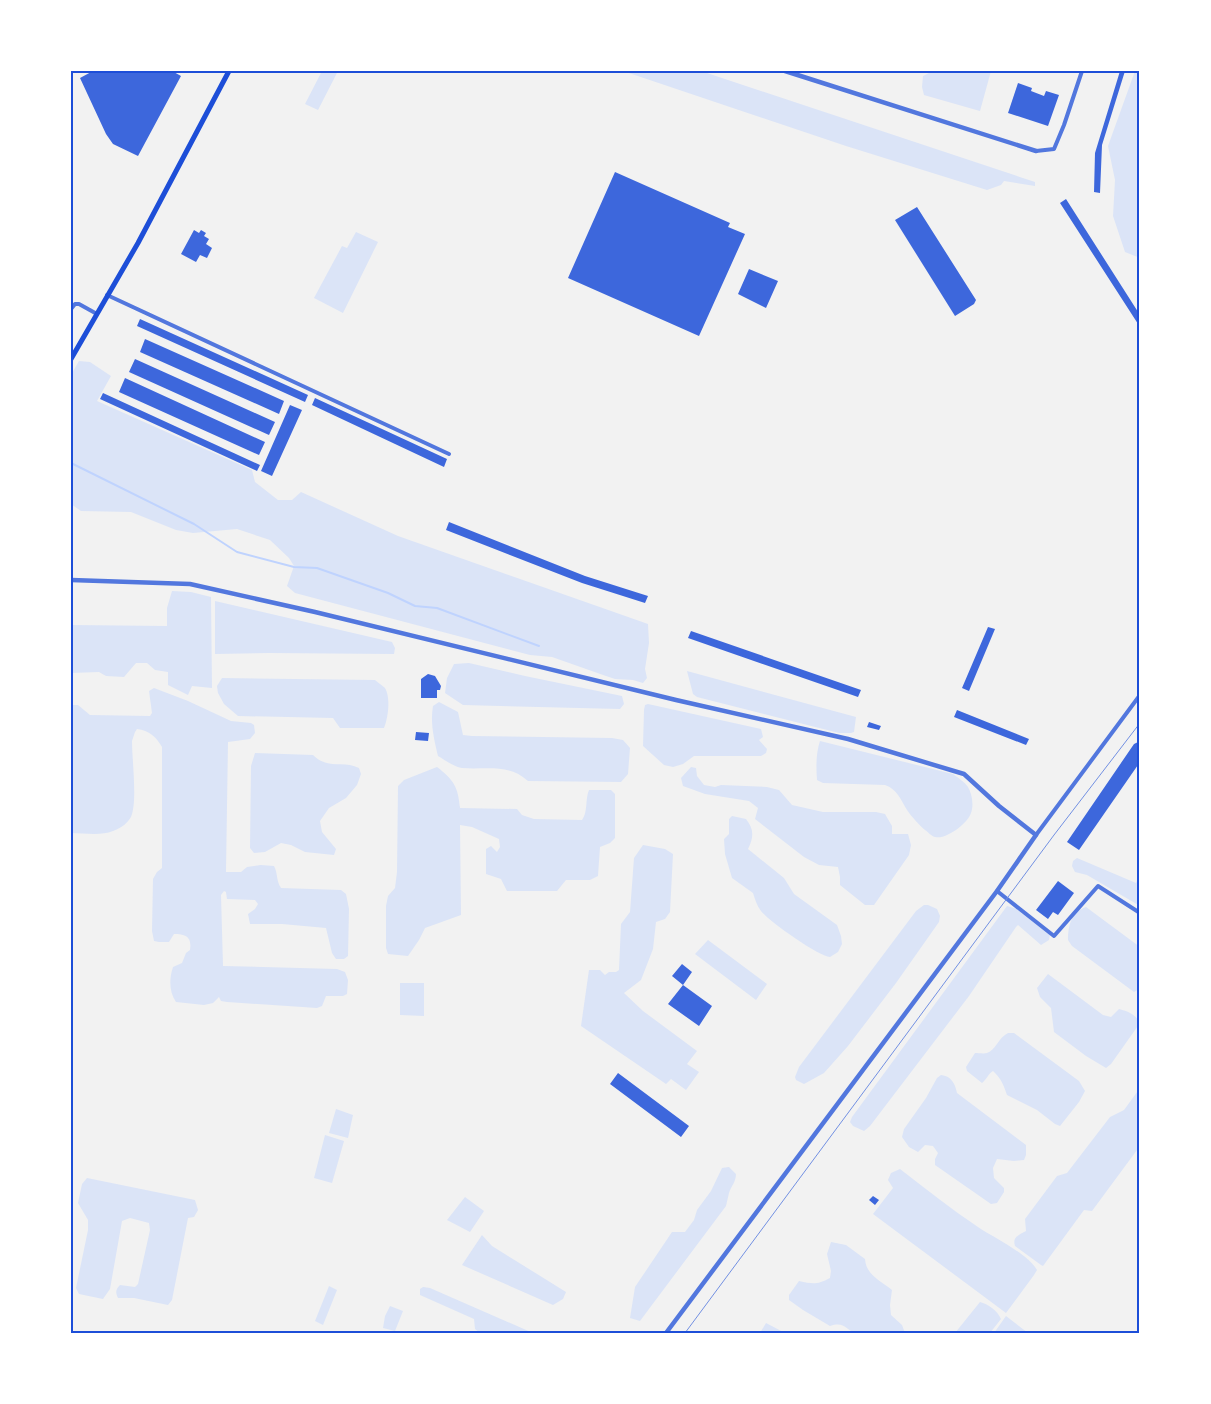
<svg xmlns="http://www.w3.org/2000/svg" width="1211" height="1404" viewBox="0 0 1211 1404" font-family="Ubuntu,sans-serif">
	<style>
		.green { fill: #dbe4f7 }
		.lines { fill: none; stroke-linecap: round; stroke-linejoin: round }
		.stream { stroke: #bfd3fe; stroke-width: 2 }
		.building { fill: #3d67dc }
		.minor { stroke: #5277de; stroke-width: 4 }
		.tertiary { stroke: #5277de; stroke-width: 4.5 }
		.secondary { stroke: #1d4ed8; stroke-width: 5 }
		.tram { stroke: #7290e2; stroke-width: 1 }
		.neatline { fill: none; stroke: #1d4ed8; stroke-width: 2 }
	</style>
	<rect width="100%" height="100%" fill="#f2f2f2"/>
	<path class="green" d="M322,71H338L318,110L305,104Z
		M623,71H701L1035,182V186L1004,181L1001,185L987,190L846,146Z
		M933,71H991L980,111L924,95L922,87L923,76Z
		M1135,71H1140V258L1125,252L1113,216L1115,180L1108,146Z
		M356,232L378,242L343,313L314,298L342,246L347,248Z
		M79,361L90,362L111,376L97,401L252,470L255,482L278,500H292L301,492L398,536L648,624L649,643L645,669L647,678L643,683L633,680L615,679L606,676L552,657L530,655L295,593L287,586L294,566L289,558L270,540L237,529L193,533L176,530L131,512L81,511L71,504V375Z
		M172,591L191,592L211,597L212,688L192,686L188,695L168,685V672L155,670L147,663H136L124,677L106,676L99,672L71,673V625L167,626V608Z
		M215,601L392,642L395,648L394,654L269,653L215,654Z
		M469,663L525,676L622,696L624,704L620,709L463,705L445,693L447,678L454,664Z
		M687,671L856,717L854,732L851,733H839L697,697L693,694Z
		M222,678L375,680C378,683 382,685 385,688C391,698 388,718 384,728H340L333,718L238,716L224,704L218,693L217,686Z
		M154,688L188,701L231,721L251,723L254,725L255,733L250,739L228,742L226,872H241L247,867L261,865L274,866C278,873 276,881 281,888L341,890L346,894L349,909L348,956L344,959H336L332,953L326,928L282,924H250L248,914L255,909L258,904L255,900L227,899L226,892L224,891L221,895L223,966L337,969L345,972L348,980L347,994L343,996H326L322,1006L317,1008L227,1002L221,1001L219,997L213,1003L204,1005L176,1002C169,992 169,979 173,967L182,963L186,953L190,950C192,937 186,934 174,934L169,942H159L154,941L152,931L153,879L157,872L162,868V747C157,738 149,730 137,729L135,732L132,741C132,759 137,798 132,814C130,822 121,828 113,831C101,836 84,833 71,833V705H78L90,715L150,716L152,713L149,691Z
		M439,702L458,712L463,735L472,736L612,738L623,740L630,748L628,774L621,782L528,781C509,763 486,770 462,768C454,767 445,760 438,756C434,739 430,723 433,706Z
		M648,704L761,729L763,737L759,740L767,749L766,753L761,756H694L683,764L673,767L664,765L643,746L644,710L645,705Z
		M820,741L953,774C958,778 965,782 968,787C972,794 974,805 971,813C968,823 946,840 935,837C931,836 928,832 925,830C919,825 912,817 907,810C901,800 897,789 885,785L823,783L817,780C816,766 816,753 820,741Z
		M255,753L313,755C328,770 343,760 359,768L361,774L357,785L346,798L329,808L320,821L322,832L336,849L334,855L305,852L291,845L281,843L265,852L254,853L250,848L251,766Z
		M437,767C454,780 458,787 460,808L517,809L522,815L534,819L582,820C588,812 585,799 589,790H611L615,794V838L610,843L600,847L598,876L590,880H566L557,891H507L501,879L486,874V849L491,846L497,852L500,847L499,839L472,827L460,825L461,915L425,928L419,940L408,956L388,954L386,948V906L388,896L395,888L397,872L398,786L404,780Z
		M691,767L696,768L697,776L704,785L715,787L721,785L767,787L779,790L792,805L823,812H876L885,814L892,826V834H908L911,845L909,855L874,905H865L840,885V877L838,867L819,865L804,857L755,819L758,808L749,801L705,794L683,786L681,778Z
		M732,816L746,819C754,829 754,837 748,849L784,878L794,894L837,925L841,936L842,944L838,952L830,957C818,956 769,921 761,911C757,906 755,899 753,893L732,878L725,854L724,839L729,834V819Z
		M643,845L665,849L673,854L670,912L665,919L656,922L653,949L641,980L624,993L643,1011L697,1051L687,1064L699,1072L686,1090L671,1079L666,1084L581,1026L589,970H600L605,975L609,972H616L619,970L621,924L630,912L634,858Z
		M1077,858L1136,883L1140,875V906L1087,875L1075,872L1072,866L1073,861Z
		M924,905H928L937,909L940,916L939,922L896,983L848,1046L824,1073L804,1084L796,1080L795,1077L799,1067L916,911Z
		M1007,906L1017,909L1050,934L1049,940L1041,945L1018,925L1016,927L969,996L870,1126L864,1131L853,1126L850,1122L852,1117Z
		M1086,907L1140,947L1139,989L1134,992L1072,946L1068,940C1068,926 1071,912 1086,907Z
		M708,940L767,984L756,1000L695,954Z
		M1048,974L1103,1015L1111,1017L1119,1009C1128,1011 1136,1015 1140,1023L1111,1064L1106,1068L1086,1056L1054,1032L1051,1008L1040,997L1037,988Z
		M400,983H424V1016L400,1015Z
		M1008,1033H1014L1079,1081L1085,1091L1079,1102L1060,1126L1055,1124L1037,1110L1007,1095C1004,1086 1001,1078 993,1071C988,1074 987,1079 982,1083L967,1071L966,1067L975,1053C978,1053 984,1054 987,1053C996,1050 998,1038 1008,1033Z
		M941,1075C951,1076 955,1083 957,1093L1026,1145V1155L1024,1160L1014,1161L997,1159L993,1168L994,1178L1004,1188V1192L997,1203L991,1204L935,1165V1159L938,1153L933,1146L925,1145L918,1152L909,1147L902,1137L904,1129L926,1098L937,1078Z
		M1140,1088V1144L1137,1150L1092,1211L1084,1210L1043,1266L1041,1265L1015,1246C1012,1237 1019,1235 1026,1231L1025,1219L1057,1176L1067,1173L1110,1117L1124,1110Z
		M336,1109L353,1115L348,1138L329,1133Z
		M325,1135L344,1141L332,1183L314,1178Z
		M729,1167L736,1174C736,1182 731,1186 729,1193C728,1197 727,1202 726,1206L640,1321L630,1318L635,1287L672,1232H685L694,1220L697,1210L711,1191L722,1168Z
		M900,1169C926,1189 951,1209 978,1227C994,1238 1027,1253 1037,1270L1034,1275L1006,1313L873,1214L893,1188L888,1180L891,1173Z
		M87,1178L195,1200L198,1210L194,1217L188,1218L172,1300L168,1305L134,1298H118C115,1292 116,1289 120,1285L135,1287L138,1284L150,1230L149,1223L130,1218L122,1221L110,1289L103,1299L79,1294L76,1288L88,1230V1220L78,1203L82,1184Z
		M465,1197L484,1211L470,1232L447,1220Z
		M482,1235L492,1246L566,1292L563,1299L553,1305L462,1265Z
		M831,1242L846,1245L865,1259C866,1275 881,1281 892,1290L890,1305L891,1315L902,1325L905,1333C894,1333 866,1335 856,1333C845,1330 845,1321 830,1326L803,1310L789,1300V1295L799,1281C813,1284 817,1285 830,1278L831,1271L827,1254Z
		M329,1286L337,1290L323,1325L315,1321Z
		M423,1287L430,1288L533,1333H480L475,1329L474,1319L420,1295V1289Z
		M980,1302C988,1304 997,1310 1001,1319L990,1333H955Z
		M390,1306L403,1311L395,1331L383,1328L385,1316Z
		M1006,1316L1028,1333H994Z
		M766,1323L785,1333H760Z"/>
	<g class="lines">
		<path class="stream" d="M71,463L194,524L237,552L294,567L317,568L388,593L415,606L437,608L539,646"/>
	</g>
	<path class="building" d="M93,71H172L181,76L138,156L113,144L106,134L80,78Z
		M1120,71H1125L1102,145L1100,193L1094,192L1095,153Z
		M1018,83L1032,88L1031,91L1044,96L1046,91L1059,95L1048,126L1008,113Z
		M615,172L730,223L728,227L745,234L699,336L568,278Z
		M1066,199L1140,315V327L1060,203Z
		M917,207L976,300L974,304L955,316L895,220Z
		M194,230L199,233L201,230L206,233L204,236L209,239L206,244L212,248L207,258L200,255L196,262L181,254Z
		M749,269L778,281L766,308L738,294Z
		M140,319L308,395L305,402L137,326Z
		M145,339L284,401L279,414L140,352Z
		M135,359L275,422L269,435L129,372Z
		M125,378L265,442L259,455L119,392Z
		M103,393L260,465L257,471L100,399Z
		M315,398L447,459L444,467L312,405Z
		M290,405L302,410L272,476L261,471Z
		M449,522L585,576L648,596L645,603L582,583L446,530Z
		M988,627L995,629L969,691L962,688Z
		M691,631L861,690L858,697L688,638Z
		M428,674L435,676L441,686L440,690H437V698H421V679Z
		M957,710L1029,739L1026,745L954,717Z
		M869,722L881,726L879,730L867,727Z
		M416,732L429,733L428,741L415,740Z
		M1140,741V762L1079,850L1067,842L1134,744Z
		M1058,881L1074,893L1058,915L1053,912L1048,919L1036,910Z
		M682,964L692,972L683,985L672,976Z
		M683,985L712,1006L699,1026L668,1004Z
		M618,1073L689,1126L681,1137L610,1084Z
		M873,1196L879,1200L875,1205L869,1200Z"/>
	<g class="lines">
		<path class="minor" d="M1036,151L1054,149L1064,125L1082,71
			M107,295L449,454
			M71,309L75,304H79L97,314
			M1036,835L1140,695
			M997,891L1054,936L1098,886L1140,913"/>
		<path class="tertiary" d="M785,71L1036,151
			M71,580L190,584L315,612L676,700L848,739L964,774L999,806L1036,835L997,891L666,1333"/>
		<path class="secondary" d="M71,359L138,243L229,71"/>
		<path class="tram" d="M685,1333L1054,835L1140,723"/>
	</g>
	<rect width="1211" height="1404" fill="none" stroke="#ffffff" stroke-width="145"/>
	<rect x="72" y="72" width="1066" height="1260" class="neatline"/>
</svg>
